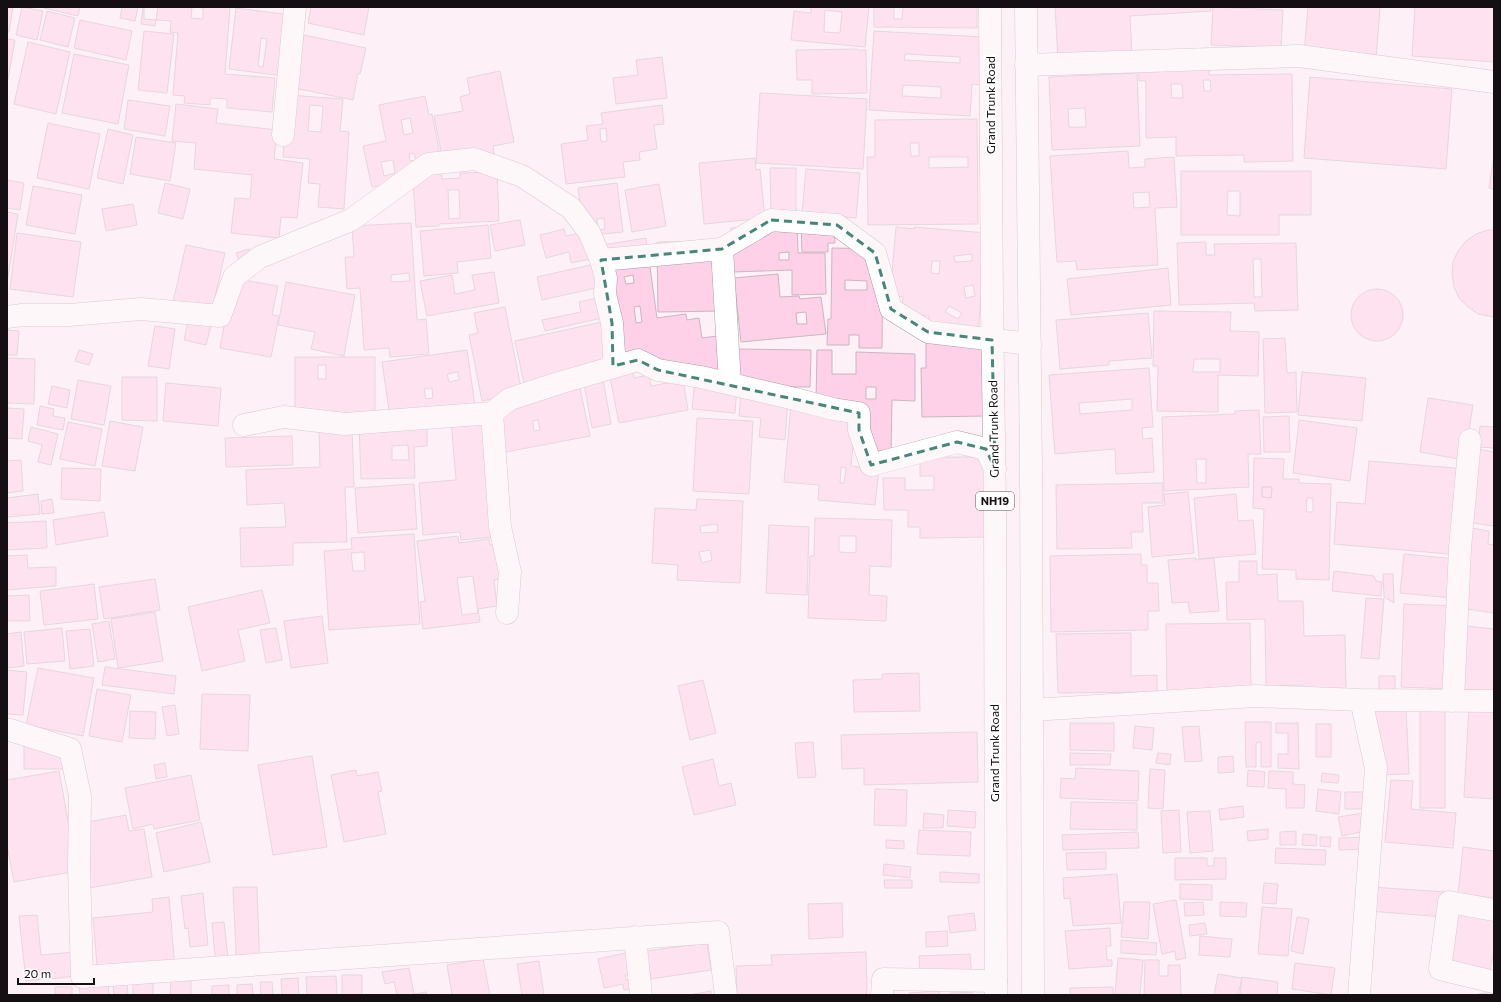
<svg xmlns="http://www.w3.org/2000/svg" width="1501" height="1002" viewBox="0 0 1501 1002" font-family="Commissioner,sans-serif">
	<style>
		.building { fill: #fed1e8; stroke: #cbb6c1; fill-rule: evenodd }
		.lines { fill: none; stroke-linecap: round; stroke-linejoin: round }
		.minor-casing { stroke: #af9aa5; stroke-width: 23 }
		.trunk-casing { stroke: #af9aa5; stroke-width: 23 }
		.minor { stroke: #fff; stroke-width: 22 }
		.trunk { stroke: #fff; stroke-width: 22 }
		.marked { fill: none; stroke: #458779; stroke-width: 3; stroke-dasharray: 8 5; stroke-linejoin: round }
		.labels { text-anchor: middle; stroke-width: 4; stroke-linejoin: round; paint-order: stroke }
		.shield { fill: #fff; stroke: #5b5659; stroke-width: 1 }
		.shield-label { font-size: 11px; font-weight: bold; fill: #150e12 }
		.street-label { font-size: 12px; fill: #150e12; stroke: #fff }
	</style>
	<rect width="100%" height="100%" fill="#fdf0f6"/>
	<path class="building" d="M7,7H13L9,32H7Z
		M22,7L43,11L37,40L16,35Z
		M44,7H80L78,16L44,8Z
		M122,7H138L135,21L120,18Z
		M143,7H158L155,26L141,24Z
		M144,7H192L191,18L203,19V8L193,7H230L225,74L275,78L272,112L227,108V99L210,98V105L184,103L185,96L173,95L178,33L170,32L171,21L144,19Z
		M311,7H369L364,35L308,23Z
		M811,7H869L865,47L791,40L794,11L811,13ZM825,10L842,12L840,33L824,32Z
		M874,7H894V19H902L903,7H977V28L874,27Z
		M1055,7H1211V11L1130,16L1132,56L1058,60Z
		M1213,7L1283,10L1281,48L1211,45Z
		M1308,7H1380L1376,59L1304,53Z
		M1415,7H1494V62L1412,56Z
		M236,8L291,15L283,76L229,69ZM261,38L267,39L263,67L258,66Z
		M47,11L75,18L68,47L40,40Z
		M80,20L132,31L126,60L74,48Z
		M144,31L174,34L167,93L138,90Z
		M874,31L983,37L980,85L972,84L970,116L869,110ZM905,54L960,57V63L904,60ZM903,85L941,87V98L902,96Z
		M304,35L366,48L360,74L358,73L353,100L294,88Z
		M7,39L15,40L7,85Z
		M28,42L70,52L56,114L14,104Z
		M857,49L858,50H866L867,93L812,94V80H797L796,50Z
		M74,54L129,65L118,124L62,113Z
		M662,57L667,98L616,104L613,78L638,75L636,60Z
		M1139,63L1209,65V75L1292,74L1293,161L1244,162V155L1176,156V137L1146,138V81H1139ZM1203,80H1210L1211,91H1204ZM1171,84H1182L1183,98H1172Z
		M500,71L514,142L493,146L495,160L442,156L434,116L463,111L460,97L470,94L467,78Z
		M1137,73L1140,146L1052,150L1049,77ZM1085,108L1086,127H1069L1068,109Z
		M1310,77L1452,89L1446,169L1304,158Z
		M760,93L867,99L863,169L756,163Z
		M288,95L343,99L340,131L349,132L344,209L318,207L320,184L308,183L310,159L283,157ZM310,105L323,106L321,132L308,131Z
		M425,96L429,115L432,114L441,161L416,178L372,187L363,146L386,141L379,105ZM410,118L413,133L404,135L401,120ZM414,153L416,160L410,161L409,154ZM393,160L395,173L384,176L381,162Z
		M128,100L170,106L165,136L124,129Z
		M176,104L218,109L216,123L277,130L274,159L303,163L297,218L281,217L279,238L231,233L235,198L250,199L252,175L194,169L196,143L172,141Z
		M662,105L664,124L654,125L657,149L639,152L640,160L623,162L625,177L566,184L561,144L588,140L586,126L603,124L601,113ZM606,128L607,141L601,142L600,129Z
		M977,119L978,224L868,225L867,157H875V120ZM910,143H919V156H911ZM929,157H968V167L929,168Z
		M48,123L100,134L89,189L37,178Z
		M108,129L133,135L123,184L97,178Z
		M136,137L176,143L170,181L130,174Z
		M1128,151L1129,168L1145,167V159L1174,157L1177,207L1155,208L1158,265L1077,270L1076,261L1057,262L1050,156ZM1149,192L1150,207L1134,208L1133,193Z
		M1494,155V189L1489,188Z
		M755,158L756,170L760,169L765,218L704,224L699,163Z
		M770,168H796V214L771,215Z
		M441,169L442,179L460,178V173L497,172L499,221L439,224V226L416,227L413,180ZM448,190H459L460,218L449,219Z
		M806,169L860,173L856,218L802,214Z
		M1181,171H1311V215H1279V235H1181ZM1228,191H1240V216L1227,215Z
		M7,180L24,183L20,210L7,208Z
		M165,183L190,189L183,219L158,213Z
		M617,183L623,232L592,235L582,216L578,188ZM604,218L605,229L598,230L597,219Z
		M659,184L666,226L632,232L625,190Z
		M33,186L82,195L75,234L26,225Z
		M133,204L137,225L106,231L102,209Z
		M7,212L18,214L7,284Z
		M520,220L525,245L495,251L490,225Z
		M834,222L835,243H828V252H802L801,223Z
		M411,223L417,320L426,319L429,354L390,357L389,348L364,350L360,288L347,289L345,257H354L352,226ZM409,273L410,281L391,282V275Z
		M797,224L798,253H825L826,294L792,295V270L732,272L731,228ZM789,252V260H779V253Z
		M488,225L491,258L457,262L458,273L424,276L420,231Z
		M896,227L914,229V227L986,233L978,335L928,332L929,316L901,314L903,297L890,295ZM972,254V261L955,262L954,256ZM932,261H940L939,274L931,273ZM973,285L975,296L966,298L964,287ZM949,306L962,313L958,319L945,312Z
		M564,229L566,236L588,231L595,258L571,263L569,252L546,258L540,235Z
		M1488,230H1494V317L1478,314L1468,307L1459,298L1454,287L1452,274L1453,262L1458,251L1466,241L1476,234Z
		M17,233L81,242L73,297L10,289Z
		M646,238L657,318L686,314L687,320L699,318L702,338L725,335L730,369L684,375L656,367L654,355L619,360L602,245ZM633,275L634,283L626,284L624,277ZM640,306L642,322L636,323L634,307Z
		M721,241L722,311L658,312L657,242Z
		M1206,242V255H1215L1214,244L1296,243L1298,310L1255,311L1254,303L1179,305L1177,243ZM1253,259H1261L1262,297H1254Z
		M186,245L225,253L212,311L173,302Z
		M832,248L883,249L882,348H859V335H849V345H827L828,319H831ZM845,280L867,281V290H845Z
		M249,249L252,256L239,261L236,253Z
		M599,263L605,286L542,300L537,277Z
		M1168,268L1171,305L1071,315L1067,279Z
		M494,272L499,303L427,316L420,281L452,275L455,294L475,290L472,275Z
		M778,274L780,297L799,296L800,299L821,297L826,334L741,342L734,278ZM806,312L807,324H797L796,313Z
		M238,279L278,286L272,315L279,316L271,357L220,348L231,287Z
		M286,282L355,295L344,356L311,349L315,332L278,325Z
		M1351 315a26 26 0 1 1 52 0a26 26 0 1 1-52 0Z
		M597,298L602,318L545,331L542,320L581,312L579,302Z
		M505,307L522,393L482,401L469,335L478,333L474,313Z
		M1154,311L1231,312L1230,331L1259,332L1258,376L1218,375V412L1157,411L1158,366H1153ZM1194,359H1220V372H1193Z
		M1148,313L1152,358L1109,361V365L1060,369L1056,320Z
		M189,316L212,321L206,345L184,340Z
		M606,321L610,365L525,388L515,341Z
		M155,326L175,329L169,369L148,366Z
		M7,330L19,331L17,355H7Z
		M1285,338L1287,373L1296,372L1297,412L1265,413L1263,339Z
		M986,340L987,416L922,417L921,368H926V342Z
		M736,349L811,350L810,387L735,386Z
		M79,350L93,354L89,365L75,361Z
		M467,350L476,412L391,424L382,362ZM458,372L459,380L449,382L447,374ZM432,388L433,398L426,399L424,389Z
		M817,350H832V374H856V352L915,354V401L892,400L891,451L864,450V405L816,404ZM866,387H876V399H866Z
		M295,357H375V417L295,416ZM318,365H326V379H318Z
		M7,358L35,359L34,404L7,403Z
		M632,367L634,378L649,375L651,386L683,380L688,410L619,423L609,372Z
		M1149,368L1153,427L1142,428L1143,439L1152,438L1154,472L1116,474L1115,449L1055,454L1049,375ZM1132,399V410L1080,414L1079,403Z
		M1302,372L1366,378L1362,421L1298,415Z
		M602,374L611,424L592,428L583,378Z
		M122,377H157V421L122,420Z
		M78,380L111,386L104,425L71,419Z
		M695,381L737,387L735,413L692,409Z
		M166,383L221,388L218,426L163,421Z
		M579,383L590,436L506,452L497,409ZM538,420L540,430L534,431L533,421Z
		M52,386L70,390L67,408L48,404Z
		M741,392L788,399L785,440L759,437L761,418L739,416Z
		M1428,398L1473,405L1464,460L1420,452Z
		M791,405L856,416L851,466L879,469L875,505L818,500L819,485L784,482ZM841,467L846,468L844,483H840Z
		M40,406L54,409L53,416L65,418L63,430L37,425Z
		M7,408L24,409L22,439L7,438Z
		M1259,410L1261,454H1248L1249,487L1164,491L1162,417L1235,414V411ZM1196,459H1206V483H1197Z
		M1289,416L1290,452H1264L1263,417Z
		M488,417L494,537L461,540L460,532L423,535L419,483L456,480L451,420Z
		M697,418L753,421L749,494L693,491Z
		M1299,420L1357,428L1350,481L1293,473Z
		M110,421L143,427L135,471L102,466Z
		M68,422L102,429L95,466L60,459Z
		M359,425L427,426V446L414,447L415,478L361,479ZM408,445L409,460H392V446Z
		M1480,426L1494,427V448L1478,447Z
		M31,427L58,434L51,465L38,462L42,445L28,441Z
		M319,429H352L354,487H345L347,542L293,543V565L241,567L240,528L286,527L284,503L247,505L246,470L320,467Z
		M292,436L293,465L226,467L225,438Z
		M1477,449L1494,452V526L1466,522Z
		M920,457H988L989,537L920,538V527H908V510H884L883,478H905V490H934V476H920Z
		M1254,458L1284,459L1283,479H1299V483L1331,484L1329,580L1296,579V570L1262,569L1264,509L1253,508ZM1262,487H1272L1271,498L1262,497ZM1307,498H1313V512H1306Z
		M21,460L23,491L7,493V461Z
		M1369,461L1467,469L1460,555L1334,544L1337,502L1365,504Z
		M62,468L101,469L100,501L61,499Z
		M1163,483V503H1142L1143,532H1131L1132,548L1057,549L1056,485Z
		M414,484L417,529L358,533L355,488Z
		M1262,487H1272L1271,498L1262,497Z
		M1188,492L1194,553L1152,557L1148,507L1165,505L1164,494Z
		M38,494L40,514L7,517V498Z
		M1236,494L1238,521L1253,520L1256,554L1199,559L1194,498Z
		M52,499L54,513L42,514L41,501Z
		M697,499L743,501L740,583L677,580L678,565L652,563L655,508L696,510ZM717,524L718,532L701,533L700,526ZM710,550L712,560L702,563L699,552Z
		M104,512L108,536L56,545L53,520Z
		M815,518L892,520L891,567L870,566L869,595L887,596L886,621L808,618L810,556H814ZM839,536H856V553L839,552Z
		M46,521L47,548L7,550V523Z
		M769,525L809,527L807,595L766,593Z
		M1471,528L1489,531L1488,544L1494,545V613L1460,608Z
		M414,534L420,624L329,630L324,551L352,549L351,538ZM364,552L365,571H353L351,553Z
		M458,536L459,543L489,539L490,545L502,543L506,578L494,580L497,606L478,609L480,622L423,629L420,602L425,601L417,541ZM473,576L478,613L462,615L457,578Z
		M1141,554V565H1147V583H1158L1159,611H1148V630L1051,632L1050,556Z
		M1404,554L1456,559L1452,598L1400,593Z
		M27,555L28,568L56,567V586L7,590V556Z
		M1196,558V560L1214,558L1219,611L1190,613L1188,602L1172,603L1168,560Z
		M1239,561H1257V575L1277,574L1278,601H1303L1304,636L1345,635L1346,695L1304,696V685L1266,686L1265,619L1227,620L1226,582H1239Z
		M1334,571L1374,576L1376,581L1382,582L1381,596L1332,591Z
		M1383,574H1393L1394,603L1384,597Z
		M155,579L160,610L104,619L99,587Z
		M94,584L98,619L44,625L40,591Z
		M262,590L270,623L238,630L245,661L202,671L188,607Z
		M29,595L30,621H7V596Z
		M1366,598L1384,599L1379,659L1361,658Z
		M1404,604L1454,606L1452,689L1401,687Z
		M155,612L163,661L118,668L111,619Z
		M322,616L328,663L291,668L284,621Z
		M109,621L115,659L98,662L92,624Z
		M1250,623L1251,691L1167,692L1166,624Z
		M1466,626L1494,629V692L1460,689Z
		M62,628L65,661L27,664L24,632Z
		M276,628L282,660L266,663L260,630Z
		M90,629L94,666L70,669L66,631Z
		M21,632L24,666L7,668V634Z
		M1131,633V676L1157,675V692L1058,693L1056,634Z
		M105,667L176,676L174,694L102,685Z
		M38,668L94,678L83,736L26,725Z
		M7,670L27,672L23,715L7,714Z
		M919,673L920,711L854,712L853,680L882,679V674Z
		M1379,676H1395V693H1379Z
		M703,680L716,733L690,740L678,686Z
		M97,689L131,695L122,742L89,736Z
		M202,694L250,695L248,751L200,749Z
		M175,705L179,734L167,736L162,707Z
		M1406,705L1409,774L1375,775L1372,707Z
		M1420,706H1445V808H1420Z
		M1469,706L1494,708V799L1464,797Z
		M130,711L156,712L155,739L129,738Z
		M1245,722H1271V767H1261V742L1256,743V767H1246Z
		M1070,723H1114V751L1070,750Z
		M1276,723H1298L1299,769L1278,768V754H1288V733H1276Z
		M1316,724H1331V757H1316Z
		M1135,726L1154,728L1152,750L1133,748Z
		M1199,726L1202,761L1185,762L1182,727Z
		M977,732L978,782L864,785V768L842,769L841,735Z
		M24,738L64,739V769H24Z
		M813,742L816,777L798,778L795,743Z
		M1070,753L1111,754L1110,765H1070Z
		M1158,753L1171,754L1170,765L1156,763Z
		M312,756L327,847L273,855L258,765Z
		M1233,756L1234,772L1218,773V757Z
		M713,759L719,786L731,783L736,805L694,815L682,767Z
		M165,763L167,777L156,779L154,765Z
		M1076,768L1139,771L1138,801L1060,798L1061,778L1075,779Z
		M1150,769L1165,770L1163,809L1148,808Z
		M356,770L357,776L378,772L382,791L378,792L386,834L344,842L331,775Z
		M1248,770L1265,772L1264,787L1247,786Z
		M59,771L77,871L14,882L7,845V780Z
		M1269,771L1293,772V784L1305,785L1304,808H1286V789L1268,788Z
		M1322,773L1339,775L1338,783L1321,782Z
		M191,775L200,820L154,829L153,824L133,829L125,788Z
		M1391,780L1413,781L1411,809L1456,813L1453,848L1385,842Z
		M875,789L907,790L906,826L874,825Z
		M1318,789L1341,792L1339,814L1316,811Z
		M1345,792H1363V809H1345Z
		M1071,802L1137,803V830L1070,829Z
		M1243,806L1244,817L1220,820L1219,809Z
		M948,810L976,812L975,828L947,826Z
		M1179,810L1181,852L1163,853L1161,811Z
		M1210,811L1213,851L1190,853L1187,812Z
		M924,813L944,815L943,828H923Z
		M1363,813L1366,831L1342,836L1338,817Z
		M126,815L129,831L144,829L152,877L89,888L77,824Z
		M201,822L210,862L164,872L156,833Z
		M1268,829V839L1248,841L1247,831Z
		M919,830L971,832L970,856L917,854Z
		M1296,831V845H1280V832Z
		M1138,832L1139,848L1063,850L1062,835Z
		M1303,834L1317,835L1316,846L1302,845Z
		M1320,837H1331L1330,847L1320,846Z
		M1367,837V849L1339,850V838Z
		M886,840L904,841V849L886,848Z
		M1463,847L1494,851V898L1458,894Z
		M1276,848L1326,850L1325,865L1275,863Z
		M1106,852V869L1067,870L1066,853Z
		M1175,858H1207V866H1214V858H1226V879L1175,880Z
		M884,864L911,867L910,878L883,875Z
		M940,872L979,874V883L940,882Z
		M1117,874L1121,923L1073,926L1070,898L1064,899L1063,878Z
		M884,880H912V888H885Z
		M1264,883L1278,884L1276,904L1262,903Z
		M1180,884L1212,885V900L1180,899Z
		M233,887H257L260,974H237Z
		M1371,887L1446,892L1444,917L1369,911Z
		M203,893L208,945L190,947L188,928L185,929L181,896Z
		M169,897L175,969L98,976L93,918L153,912L152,899Z
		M1176,900L1186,958L1176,960L1175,951L1162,954L1153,904Z
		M1124,902H1150L1148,939L1121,937Z
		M1203,902L1204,915L1185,916L1184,903Z
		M1220,902L1247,903L1246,917L1220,916Z
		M842,903L843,937L809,939L808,904Z
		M1262,907L1292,909L1288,956L1258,954Z
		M1458,908L1494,915V949L1490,971L1447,962Z
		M974,913L976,930L950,933L948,916Z
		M37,915L41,955L86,951L89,975L26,981L19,916Z
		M1297,917L1309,919L1303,954L1291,951Z
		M224,922L229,967L216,968L212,923Z
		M1205,923L1207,934L1190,936L1189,925Z
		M1110,928L1111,946H1106L1107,960H1112V966L1069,969L1065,931Z
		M947,931L948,946L926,947V932Z
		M1200,936L1232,939L1230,957L1199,955Z
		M1121,940L1157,943L1156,955L1121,953Z
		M707,943L711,970L651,979L646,951Z
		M639,950L643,971L625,975L626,980L636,978L633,989L624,990L623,984L604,988L598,959Z
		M866,952L867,995H737L736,966L772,965L771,955Z
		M970,954L972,977L920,978L919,956Z
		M1118,958L1143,960L1140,995L1115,994Z
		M483,959L490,995H452L447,965Z
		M1145,960H1159V976H1168V965H1180L1181,995H1144Z
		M539,961L544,995H522L517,964Z
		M1295,963L1335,968L1331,995L1292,989Z
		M409,968L414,994L426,992L427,995H397L394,982L385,984L382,972Z
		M1218,974L1242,978L1238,995H1214Z
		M342,975H362V995H342Z
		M336,976L337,995H307L306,977Z
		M1242,977L1278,982L1277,995H1240Z
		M298,978L299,995H282L281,979Z
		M171,980L191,981V995H170Z
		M260,982H272L273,995H261Z
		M127,983L128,995H114L113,984Z
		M153,983V995H133V984Z
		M252,984L253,995H237V985Z
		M108,985L109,995H80L79,986Z
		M229,985V995H212V986Z
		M55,987H72V995L55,994Z
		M1113,987V995H1070V988Z
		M711,991V995H689Z
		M939,991L940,995H909V993Z
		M972,992V995H950V993Z
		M1494,992V995H1478V994Z"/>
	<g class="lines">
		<g class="minor-casing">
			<path id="minor" d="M1026,65L1299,56L1494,82
				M283,135L295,7
				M722,249L730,384
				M601,260L722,249L771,220L837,225L875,253L891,309L928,332L1030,344
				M7,317L22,315H69L141,309L220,316L234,277L260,257L351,220L428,164L474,159L522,176L571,208L589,232L601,260L606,278L605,294L612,323L614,353L613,366
				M492,413L500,527L510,572L507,613
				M244,425L284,417L345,424L492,413L510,399L559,383L638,360L658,370L701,377L795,399L833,409L859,413V430L871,465L957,442L986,449L995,469
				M1453,701L1460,548L1470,440
				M1032,710L1255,696L1361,700L1494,701
				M7,729L70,749L80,796L79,868L82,977L718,932L726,995
				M1494,910L1449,902L1440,969L1494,982
				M635,937L641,995
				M882,995L883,979L996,981
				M1359,995L1376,768L1361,700"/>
		</g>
		<g class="trunk-casing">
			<path id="trunk" d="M990,7L992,309L995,505L996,995
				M1026,7L1031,471L1033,995"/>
		</g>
		<use href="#minor" class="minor"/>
		<use href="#trunk" class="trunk"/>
	</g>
	<path d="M0 0H1501V1002H0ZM771,220L837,225L875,253L891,309L928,332L992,340L995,469L986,449L957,442L871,465L859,430V413L658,370L638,360L613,366L612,323L601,260L722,249Z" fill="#fdf0f6" fill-opacity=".55" fill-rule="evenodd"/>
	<path class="marked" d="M771,220L837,225L875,253L891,309L928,332L992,340L995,469L986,449L957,442L871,465L859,430V413L658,370L638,360L613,366L612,323L601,260L722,249Z"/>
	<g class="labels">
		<rect class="shield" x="976" y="492" width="38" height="18" rx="3"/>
		<g class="shield-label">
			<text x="995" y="505">NH19</text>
		</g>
		<g class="street-label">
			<text transform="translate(991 105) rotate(-90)" y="4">Grand Trunk Road</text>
			<text transform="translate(994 429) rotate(-91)" y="4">Grand Trunk Road</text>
			<text transform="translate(995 753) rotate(-90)" y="4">Grand Trunk Road</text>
		</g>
	</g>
	<rect width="1501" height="1002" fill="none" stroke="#150e12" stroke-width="16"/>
	<path d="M18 978v6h76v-6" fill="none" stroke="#150e12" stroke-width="2"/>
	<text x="24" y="978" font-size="12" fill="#150e12" stroke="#ffffff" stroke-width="3" paint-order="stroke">20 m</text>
</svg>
